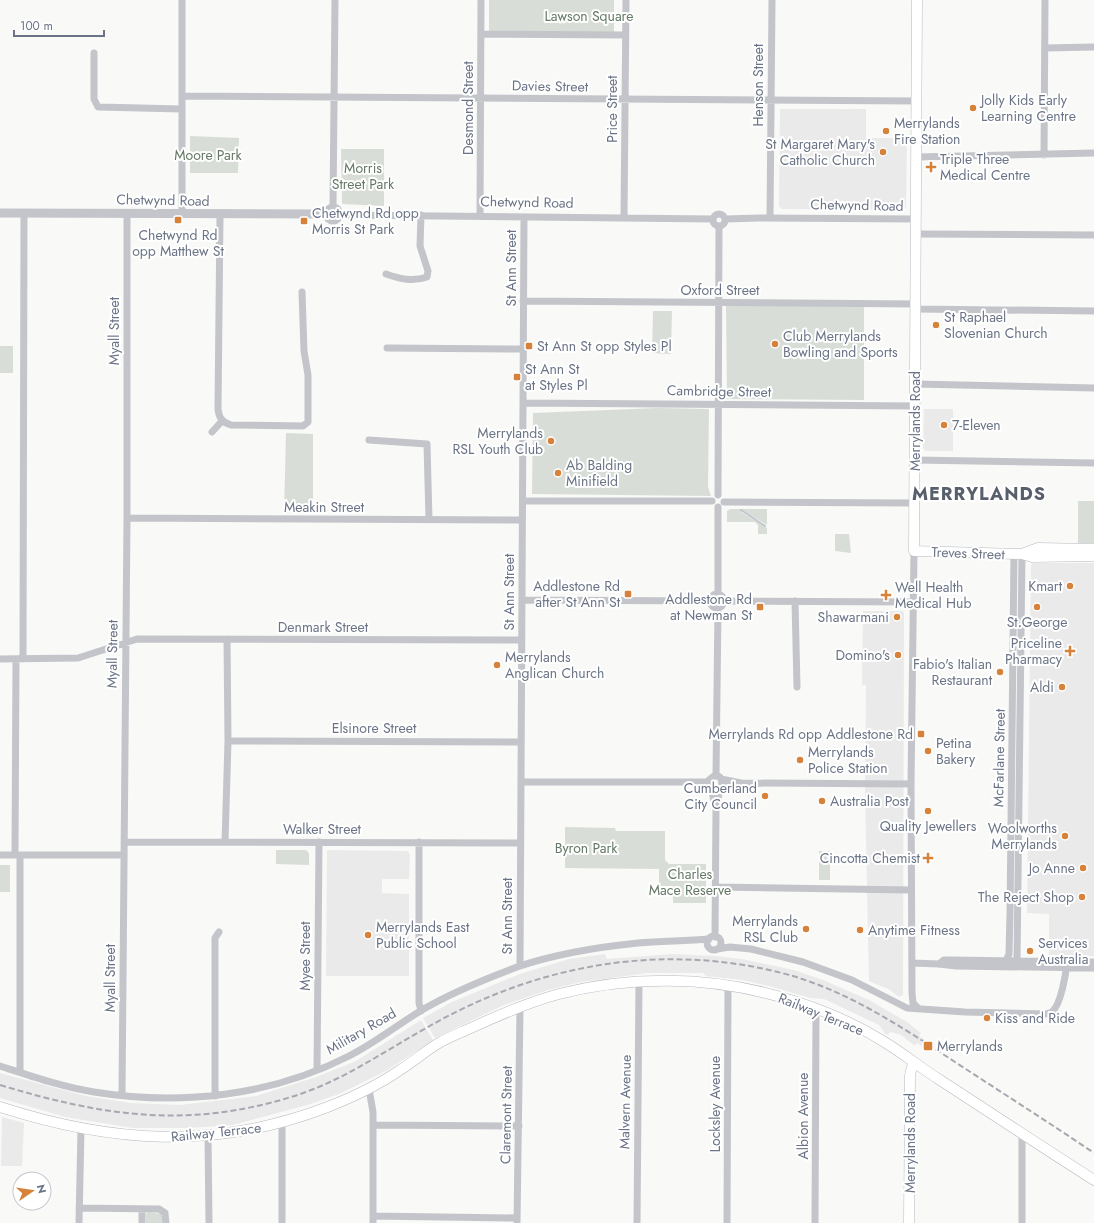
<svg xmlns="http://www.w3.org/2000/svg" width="1094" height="1223" viewBox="0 0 1094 1223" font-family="Jost,sans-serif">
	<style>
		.built { fill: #eaeaeb }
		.green { fill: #d8ded7 }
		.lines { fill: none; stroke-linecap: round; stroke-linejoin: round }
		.stream { stroke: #c0c5cd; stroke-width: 2 }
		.secondary-casing { stroke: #b6b9bf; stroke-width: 11 }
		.minor { stroke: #c3c5ca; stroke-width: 7 }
		.tertiary { stroke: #c3c5ca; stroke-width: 9 }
		.secondary { stroke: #fff; stroke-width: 10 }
		.rail { stroke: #a5a8af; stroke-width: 2; stroke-dasharray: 6 3; stroke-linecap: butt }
		.poi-dot { fill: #d6823b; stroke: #fff; stroke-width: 1.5 }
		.labels { text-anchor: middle; stroke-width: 4; stroke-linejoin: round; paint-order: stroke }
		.park-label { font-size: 14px; fill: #657966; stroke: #fff }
		.street-label { font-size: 14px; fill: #6b7486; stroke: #fff }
		.poi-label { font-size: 14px; fill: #6b7486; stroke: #fff; text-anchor: start }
		.district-label { font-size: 18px; font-weight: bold; letter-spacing: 1px; fill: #585f6c; stroke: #fff }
	</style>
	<rect width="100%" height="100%" fill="#f9f9f7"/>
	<path class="built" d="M780,109H866V138H907L906,207L904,210L782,209L779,206Z
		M924,409H953V451H926L923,448Z
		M1033,563H1094V956L1049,955V914L1027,913L1031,565Z
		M863,611H903L904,613L903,995L899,997L890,990L869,981L865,794L866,685H862Z
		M327,850L407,851L410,854L409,879H382V893L409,894V976H326Z
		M605,954L607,959L672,954L715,956L742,959L794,970L823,980L869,1000L907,1022L921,1033L919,1036L929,1043L926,1049L917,1043L915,1046L901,1035L891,1032L886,1035L879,1025L824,999L810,998L769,986L742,980L706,976L703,973H648L581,982L548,990L504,1005L435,1038L423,1018L452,1002L520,974L569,959Z
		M421,1020L433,1040L386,1071L339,1094L311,1104L233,1125L189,1128H133L65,1117L0,1098V1073L86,1096L131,1103L180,1105L256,1096L316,1077L356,1061Z
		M2,1117L24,1123L22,1166H1Z"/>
	<path class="green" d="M489,0H614V33L489,31Z
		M190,136L239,138L238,173H190Z
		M341,149H384V206L342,204Z
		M864,304V400L727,399L726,306Z
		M653,311H672L671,354L652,353Z
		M0,346H13V373H0Z
		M657,408L709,409L708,487L711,496L532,494L533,413Z
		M286,433L313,434V513H284Z
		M1078,501H1094V543H1078Z
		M730,509H767V525L742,510L741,512L767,528V534H758V525L755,522H727V511Z
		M835,534H849L851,553L835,551Z
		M565,827L615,828L616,831H665V860L669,864H706V903H673V886H659V869L565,868Z
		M276,850H306L309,853V865L276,864Z
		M819,851H830V880H819Z
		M0,865H10V892H0Z
		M148,1212L162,1214L163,1223H146V1214Z"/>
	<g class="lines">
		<path class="stream" d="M741,510L765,526"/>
		<g class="secondary-casing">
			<path id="secondary" d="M917,0L914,551L1022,554L1032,557L1094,556
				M1022,554L1038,548L1094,549
				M0,1107C112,1143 214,1150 325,1108C351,1098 377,1086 400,1070C413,1062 425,1051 439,1043C449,1037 460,1033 471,1028C499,1015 529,1002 559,994C629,976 707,976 777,996C814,1006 853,1022 886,1043C904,1054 921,1068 940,1080C991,1113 1042,1147 1094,1180
				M909,1223L910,1075L913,1063"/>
		</g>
		<path class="minor" d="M481,34L625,35
			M1045,48L1094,47
			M94,53V99L98,107L182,109
			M182,96L917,101
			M1044,155L1045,0
			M917,157L1094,153
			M326 214a7 7 0 1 1 14 0a7 7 0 1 1-14 0Z
			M333,207L335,0
			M713 220a6 6 0 1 1 12 0a6 6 0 1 1-12 0Z
			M182,214V0
			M220,215L218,409C219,418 222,422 231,425L303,426L308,422V375L304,351L302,292
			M340,215L713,219
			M480,216L481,0
			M624,217L626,0
			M770,218L772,0
			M726,219L759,218L916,219
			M916,234L1094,235
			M386,274C400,279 413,282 427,277L428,271L420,246L421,215
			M523,301L916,304
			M916,309L1094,311
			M387,348L523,349
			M915,384L1094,388
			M523,403L915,406
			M212,432L222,421
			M369,440L427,444L429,519
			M915,460L1094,463
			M718,495L719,226
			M523,501H712
			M724,502L915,503
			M127,518L522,520
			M914,551L911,784L912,993L913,1003L918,1008
			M718,593V507
			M710 601a7 7 0 1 1 14 0a7 7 0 1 1-14 0Z
			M522,600L710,601
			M725,601L914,602
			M795,601L797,687
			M0,659L78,658L137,639L521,640
			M23,659L24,213
			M228,741L521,742
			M716,775L718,608
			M721,779L741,783
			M521,782H708
			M722,786L741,783L911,784
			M710,787L716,789L720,788C724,781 721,775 714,776L709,780L715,805
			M124,842L520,843
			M225,842L228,741L227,639
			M419,842V1003L421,1011
			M0,855H123
			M15,855L16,659
			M716,887L911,890
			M707 943a7 7 0 1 1 14 0a7 7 0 1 1-14 0Z
			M715,937L716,809L720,788
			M717,949L730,947L751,949L803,962L852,980L907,1008L965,1012L1046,1014L1052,1012C1061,1004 1066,974 1067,962
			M1006,961L1009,954L1010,914L1014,554
			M1017,961L1022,554
			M912,963L939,964L956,966L1094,968
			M939,964L944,960H951L1094,962
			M520,966L524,217
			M0,1066C31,1076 62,1087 94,1092C180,1106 271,1096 349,1056C375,1043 397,1025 422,1010C452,992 485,979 517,967C555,954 598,947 638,943C662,941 685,941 709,939
			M317,1070L319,842
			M20,1072V856
			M369,1089L373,1112V1223
			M122,1095L127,518V214
			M215,1096V938L219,932
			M373,1125L519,1126
			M208,1135L209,1223
			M79,1208L159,1209L165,1213L166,1223
			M142,1210V1223
			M373,1216L517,1218
			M79,1223L81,1129
			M282,1223V1122
			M517,1223L520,1008
			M637,1223L639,982
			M727,1223L728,986
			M815,1223L816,1009
			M1022,1223V1134"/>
		<path class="tertiary" d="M0,213L326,214"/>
		<use href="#secondary" class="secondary"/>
		<path class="rail" d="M0,1085C103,1116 186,1129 291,1097C341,1082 383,1052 428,1027C536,965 660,942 782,973C847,990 900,1026 955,1062C1001,1092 1048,1122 1094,1153"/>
	</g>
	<g class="poi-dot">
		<circle cx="973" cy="108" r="4"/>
		<circle cx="886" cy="131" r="4"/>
		<circle cx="883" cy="152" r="4"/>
		<path d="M929 161h4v4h4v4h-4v4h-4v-4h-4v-4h4z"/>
		<rect x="174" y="216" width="8" height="8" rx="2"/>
		<rect x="300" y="217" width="8" height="8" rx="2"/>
		<circle cx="936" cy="325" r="4"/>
		<circle cx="775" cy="344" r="4"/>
		<rect x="525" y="342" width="8" height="8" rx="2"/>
		<rect x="513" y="373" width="8" height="8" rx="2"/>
		<circle cx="944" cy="425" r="4"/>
		<circle cx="551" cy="441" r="4"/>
		<circle cx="558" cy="473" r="4"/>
		<circle cx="1070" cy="586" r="4"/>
		<rect x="624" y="590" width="8" height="8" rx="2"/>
		<path d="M884 589h4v4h4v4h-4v4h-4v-4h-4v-4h4z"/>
		<rect x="756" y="603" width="8" height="8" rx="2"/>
		<circle cx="1037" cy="607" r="4"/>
		<circle cx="897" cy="617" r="4"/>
		<path d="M1068 645h4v4h4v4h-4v4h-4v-4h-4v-4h4z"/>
		<circle cx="898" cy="655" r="4"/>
		<circle cx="497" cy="665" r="4"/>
		<circle cx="1000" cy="672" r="4"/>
		<circle cx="1062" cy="687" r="4"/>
		<rect x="917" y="730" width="8" height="8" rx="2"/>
		<circle cx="928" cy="751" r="4"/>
		<circle cx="800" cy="760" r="4"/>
		<circle cx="765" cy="796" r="4"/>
		<circle cx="822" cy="801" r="4"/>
		<circle cx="928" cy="811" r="4"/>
		<circle cx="1065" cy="836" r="4"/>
		<path d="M926 852h4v4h4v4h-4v4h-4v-4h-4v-4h4z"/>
		<circle cx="1083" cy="868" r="4"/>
		<circle cx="1082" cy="897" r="4"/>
		<circle cx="806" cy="929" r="4"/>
		<circle cx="860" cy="930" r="4"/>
		<circle cx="368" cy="935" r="4"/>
		<circle cx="1030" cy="951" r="4"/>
		<circle cx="987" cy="1018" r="4"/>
		<rect x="923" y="1041" width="10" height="10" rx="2"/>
	</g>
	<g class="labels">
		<g class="park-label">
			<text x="589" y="21">Lawson Square</text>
			<text x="208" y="160">Moore Park</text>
			<text x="363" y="173">Morris<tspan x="363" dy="16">Street Park</tspan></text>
			<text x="586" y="853">Byron Park</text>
			<text x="690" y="879">Charles<tspan x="690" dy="16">Mace Reserve</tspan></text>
		</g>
		<g class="street-label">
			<text transform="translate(758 85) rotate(-90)" y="5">Henson Street</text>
			<text transform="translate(550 86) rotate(1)" y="5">Davies Street</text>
			<text transform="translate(468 108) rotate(-90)" y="5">Desmond Street</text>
			<text transform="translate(612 109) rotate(-90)" y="5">Price Street</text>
			<text transform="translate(163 200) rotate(1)" y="5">Chetwynd Road</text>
			<text transform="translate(527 202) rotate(1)" y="5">Chetwynd Road</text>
			<text transform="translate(857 205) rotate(1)" y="5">Chetwynd Road</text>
			<text transform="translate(511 268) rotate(-90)" y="5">St Ann Street</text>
			<text x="720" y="295">Oxford Street</text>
			<text transform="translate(114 331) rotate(-90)" y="5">Myall Street</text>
			<text transform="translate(719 391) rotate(1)" y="5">Cambridge Street</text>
			<text transform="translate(915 421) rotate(-90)" y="5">Merrylands Road</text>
			<text x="324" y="512">Meakin Street</text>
			<text transform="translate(968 553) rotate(2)" y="5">Treves Street</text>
			<text transform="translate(509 592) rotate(-90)" y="5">St Ann Street</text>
			<text x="323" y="632">Denmark Street</text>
			<text transform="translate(112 654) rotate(-89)" y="5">Myall Street</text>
			<text x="374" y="733">Elsinore Street</text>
			<text transform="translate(999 758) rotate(-89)" y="5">McFarlane Street</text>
			<text x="322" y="834">Walker Street</text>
			<text transform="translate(507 916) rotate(-90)" y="5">St Ann Street</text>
			<text transform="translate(305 956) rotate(-90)" y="5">Myee Street</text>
			<text transform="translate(110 978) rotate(-90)" y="5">Myall Street</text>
			<text transform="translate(821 1014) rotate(22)" y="5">Railway Terrace</text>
			<text transform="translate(361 1031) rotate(-30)" y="5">Military Road</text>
			<text transform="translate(625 1102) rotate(-89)" y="5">Malvern Avenue</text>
			<text transform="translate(715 1104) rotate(-90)" y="5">Locksley Avenue</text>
			<text transform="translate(506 1115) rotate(-89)" y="5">Claremont Street</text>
			<text transform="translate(803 1116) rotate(-90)" y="5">Albion Avenue</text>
			<text transform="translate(216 1132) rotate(-6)" y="5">Railway Terrace</text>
			<text transform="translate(910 1143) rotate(-90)" y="5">Merrylands Road</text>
		</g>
		<g class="poi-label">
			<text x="981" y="105">Jolly Kids Early<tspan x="981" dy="16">Learning Centre</tspan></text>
			<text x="894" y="128">Merrylands<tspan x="894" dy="16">Fire Station</tspan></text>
			<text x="875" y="149" text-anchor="end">St Margaret Mary's<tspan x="875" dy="16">Catholic Church</tspan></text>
			<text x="940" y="164">Triple Three<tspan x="940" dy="16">Medical Centre</tspan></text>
			<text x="312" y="218">Chetwynd Rd opp<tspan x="312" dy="16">Morris St Park</tspan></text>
			<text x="178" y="240" text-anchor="middle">Chetwynd Rd<tspan x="178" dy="16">opp Matthew St</tspan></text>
			<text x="944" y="322">St Raphael<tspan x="944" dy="16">Slovenian Church</tspan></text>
			<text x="783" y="341">Club Merrylands<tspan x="783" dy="16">Bowling and Sports</tspan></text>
			<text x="537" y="351">St Ann St opp Styles Pl</text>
			<text x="525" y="374">St Ann St<tspan x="525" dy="16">at Styles Pl</tspan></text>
			<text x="952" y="430">7-Eleven</text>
			<text x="543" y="438" text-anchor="end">Merrylands<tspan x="543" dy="16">RSL Youth Club</tspan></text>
			<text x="566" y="470">Ab Balding<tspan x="566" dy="16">Minifield</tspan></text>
			<text x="620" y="591" text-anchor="end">Addlestone Rd<tspan x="620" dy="16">after St Ann St</tspan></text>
			<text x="1062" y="591" text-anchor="end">Kmart</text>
			<text x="895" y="592">Well Health<tspan x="895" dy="16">Medical Hub</tspan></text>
			<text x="752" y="604" text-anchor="end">Addlestone Rd<tspan x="752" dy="16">at Newman St</tspan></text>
			<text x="889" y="622" text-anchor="end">Shawarmani</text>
			<text x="1037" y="627" text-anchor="middle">St.George</text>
			<text x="1062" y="648" text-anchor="end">Priceline<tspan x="1062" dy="16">Pharmacy</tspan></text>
			<text x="890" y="660" text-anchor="end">Domino's</text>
			<text x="505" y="662">Merrylands<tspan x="505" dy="16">Anglican Church</tspan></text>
			<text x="992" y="669" text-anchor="end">Fabio's Italian<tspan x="992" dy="16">Restaurant</tspan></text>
			<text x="1054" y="692" text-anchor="end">Aldi</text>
			<text x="913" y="739" text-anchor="end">Merrylands Rd opp Addlestone Rd</text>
			<text x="936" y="748">Petina<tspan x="936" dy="16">Bakery</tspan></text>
			<text x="808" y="757">Merrylands<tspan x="808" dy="16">Police Station</tspan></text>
			<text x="757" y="793" text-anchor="end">Cumberland<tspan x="757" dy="16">City Council</tspan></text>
			<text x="830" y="806">Australia Post</text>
			<text x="928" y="831" text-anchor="middle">Quality Jewellers</text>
			<text x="1057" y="833" text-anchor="end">Woolworths<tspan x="1057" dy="16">Merrylands</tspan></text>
			<text x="920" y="863" text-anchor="end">Cincotta Chemist</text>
			<text x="1075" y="873" text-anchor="end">Jo Anne</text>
			<text x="1074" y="902" text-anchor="end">The Reject Shop</text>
			<text x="798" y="926" text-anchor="end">Merrylands<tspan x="798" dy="16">RSL Club</tspan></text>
			<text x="376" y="932">Merrylands East<tspan x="376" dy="16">Public School</tspan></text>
			<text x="868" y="935">Anytime Fitness</text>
			<text x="1038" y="948">Services<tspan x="1038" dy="16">Australia</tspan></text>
			<text x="995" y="1023">Kiss and Ride</text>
			<text x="937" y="1051">Merrylands</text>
		</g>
		<g class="district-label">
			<text x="979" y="500">MERRYLANDS</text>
		</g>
	</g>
	<g transform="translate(32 1191) rotate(77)"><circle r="19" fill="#ffffff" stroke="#c4c7cf"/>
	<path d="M0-3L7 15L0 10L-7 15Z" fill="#d6823b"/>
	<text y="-6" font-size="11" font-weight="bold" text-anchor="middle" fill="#6b7486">N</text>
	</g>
	<path d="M14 30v6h90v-6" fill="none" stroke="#6b7486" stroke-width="2"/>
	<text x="20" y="30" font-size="12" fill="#6b7486" stroke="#ffffff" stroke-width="3" paint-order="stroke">100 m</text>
</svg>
